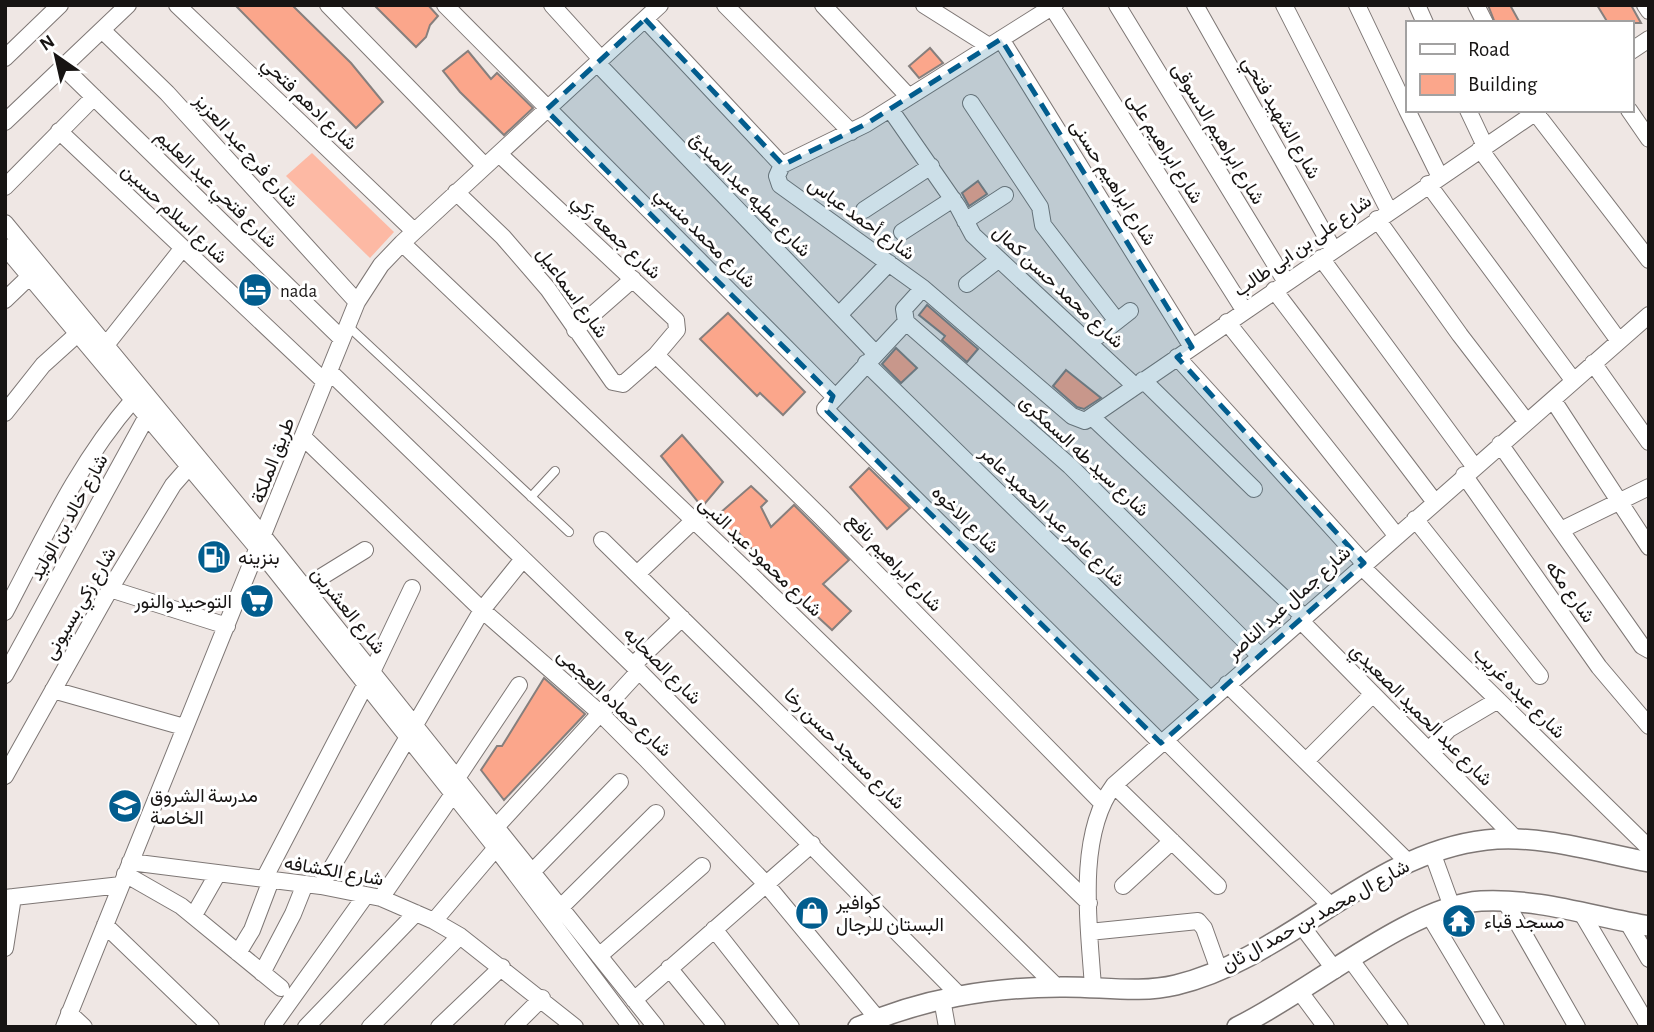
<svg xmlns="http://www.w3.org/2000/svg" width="1654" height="1032" viewBox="0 0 1654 1032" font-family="'Alegreya Sans',Vazirmatn,sans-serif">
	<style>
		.green { fill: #fdb9a4 }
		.building { fill: #fba68b; stroke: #867f7d; stroke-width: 2 }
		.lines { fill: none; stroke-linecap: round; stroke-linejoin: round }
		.service-casing { stroke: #7e7775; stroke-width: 10 }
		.minor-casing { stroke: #7e7775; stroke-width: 18 }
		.tertiary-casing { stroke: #7e7775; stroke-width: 22 }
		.service { stroke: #fff; stroke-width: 8 }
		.minor { stroke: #fff; stroke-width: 16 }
		.tertiary { stroke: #fff; stroke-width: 19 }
		.marked { fill: #025d8e; fill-opacity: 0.2; stroke: #025d8e; stroke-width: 5; stroke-dasharray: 14 9; stroke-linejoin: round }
		.labels { text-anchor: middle; stroke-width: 6; stroke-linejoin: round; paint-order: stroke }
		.street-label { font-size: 19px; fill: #171413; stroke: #fff }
		.poi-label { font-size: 19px; fill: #171413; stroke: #fff; text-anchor: start }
	</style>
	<rect width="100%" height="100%" fill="#efe7e4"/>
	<path class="green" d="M312,153L394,232L370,258L286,176Z"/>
	<path class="building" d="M235,5H292L351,63L383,102L356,128Z
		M374,5H428L438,16L430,25L426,37L416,47Z
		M1488,5H1510L1520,23H1495Z
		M1597,5H1631L1641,23H1608Z
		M930,48L943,63L919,78L909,66Z
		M468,51L491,79L497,73L533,108L504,135L460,92L443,71Z
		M978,181L987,194L969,206L962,193Z
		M927,305L978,349L967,362L942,340L945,336L919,315Z
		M728,313L805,392L783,415L760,393L757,396L700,339Z
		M896,348L917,368L901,383L882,364Z
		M1066,370L1101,398L1084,409L1077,407L1053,386Z
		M682,435L723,482L702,507L661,456Z
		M869,468L910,508L887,529L850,487Z
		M751,486L767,501L761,507L771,527L794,505L849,560L823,584L851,611L832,630L793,594L789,597L785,586L783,587L738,532L733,537L712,520Z
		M544,678L585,714L504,800L481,770L497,746H502Z"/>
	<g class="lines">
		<g class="service-casing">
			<path id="service" d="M348,326L569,532
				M531,497L555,471"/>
		</g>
		<g class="minor-casing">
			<path id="minor" d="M177,5L414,231
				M328,5L485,166
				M445,5L834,396
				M552,5L601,59
				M725,5L851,132
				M823,5L909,97
				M924,5L989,46
				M1117,5L1286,282
				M1195,5L1333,249
				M1284,5L1389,211
				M1357,5L1407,110
				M1417,5L1425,23
				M1476,5L1485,23
				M1645,5L1649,11
				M1052,7L1244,310
				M645,19L782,165
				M102,30L167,93L357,302
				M1001,39L1192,347
				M1631,51L1649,39
				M5,58L60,5
				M597,63L876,354
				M63,67L342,339
				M971,103L1040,207L1043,225L1117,321
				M890,109L958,207L973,235L1135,386
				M1407,110L1440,177
				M1468,110L1485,146
				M1629,110L1649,139
				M1535,112L1649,260
				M5,122L128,5
				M59,131L325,382
				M1480,149L1619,341
				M782,165L777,176L780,185L923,288L1072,416L1085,421L1539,110
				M782,165L866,124L1055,5
				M1428,184L1573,380
				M5,187L94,97
				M456,192L503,237L548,289L613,382L623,384L656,355L677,330L676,320L499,154
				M864,210L931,166
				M1377,219L1460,335L1526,421
				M965,221L1005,195
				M5,223L264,537L656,1027
				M902,232L953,199
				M402,243L746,570L1089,903
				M5,247L259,550L496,848L631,1027
				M1321,258L1474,466
				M967,284L998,260
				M923,288L904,309L906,322L1070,466L1259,655
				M1274,290L1434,501
				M5,300L29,277
				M839,315L889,263
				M906,322L825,409L1161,743
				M1227,322L1396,535
				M575,330L633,279
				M1089,343L1130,311
				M106,345L182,249
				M656,355L822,518L1101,802
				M1177,357L1364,563
				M866,363L1210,699
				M1593,363L1649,442
				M329,371L639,671L960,996
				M1143,380L1254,489
				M1553,400L1649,547
				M5,413L43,365L84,328
				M1093,418L1303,616
				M303,437L482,610L600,713L645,758L766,884L877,1018
				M1500,444L1642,646L1649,650
				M1464,475L1599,667L1649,726
				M1415,519L1540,676
				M1561,530L1649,487
				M602,540L1057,987
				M1361,566L1649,848
				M637,574L694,520
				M305,587L365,550
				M110,589L227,626
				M5,612C44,538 78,463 133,400
				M1299,619L1515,838
				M633,665L682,618
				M5,675L147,416
				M1227,684L1407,861
				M53,690L184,727
				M1165,740L1332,907
				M1429,750L1449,729L1498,700
				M1307,760L1373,694
				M5,776L110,589L173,485L194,461
				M457,778L519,685
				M1114,785L1218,886
				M496,827L639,671
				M1432,852L1452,907
				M130,862L321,886L381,898L434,921L460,936L575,1027
				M532,872L620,782
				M125,874L181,906L281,988
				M264,879L372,672L412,588
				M321,886L482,610L523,559
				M1123,886L1172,841
				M5,898L121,885
				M381,898L453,794
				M1505,901L1577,1027
				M560,908L656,813
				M1581,912L1649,1027
				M194,915L218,873
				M1429,915L1496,1027
				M434,921L496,848
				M1628,923L1649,959
				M105,925L211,1027
				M1301,925L1335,970
				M714,929L791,1027
				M1089,932L1198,921L1204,928L1219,970
				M5,948L13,897
				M238,953L252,930L271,880
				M599,956L702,866
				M1351,960L1400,1027
				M669,968L717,1027
				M262,973L293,914L305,884
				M1093,987C1089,926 1076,836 1114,785L1649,315
				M1300,992L1326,1027
				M942,999L947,1027
				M634,1000L812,844
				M69,1013L84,1027
				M273,1025L366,895
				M64,1027L357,302L381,265L402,243L660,5
				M306,1027L416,913
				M370,1027L460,936
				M439,1027L502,967
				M513,1027L542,998"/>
		</g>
		<g class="tertiary-casing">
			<path id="tertiary" d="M858,1027C920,999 992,987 1060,987C1098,986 1139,994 1176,985C1288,958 1370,853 1486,840C1540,834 1596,852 1649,862
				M1237,1027C1305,995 1411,905 1481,901C1538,898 1594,917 1649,926"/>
		</g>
		<use href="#service" class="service"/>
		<use href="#minor" class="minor"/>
		<use href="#tertiary" class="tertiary"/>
	</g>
	<path class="marked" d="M645,19L783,165L866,124L1001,39L1192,347L1177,357L1364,563L1161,743L827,411L833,396L546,110Z"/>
	<defs>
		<g id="hotel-disc" transform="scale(1.75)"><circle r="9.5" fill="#025d8e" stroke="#fff"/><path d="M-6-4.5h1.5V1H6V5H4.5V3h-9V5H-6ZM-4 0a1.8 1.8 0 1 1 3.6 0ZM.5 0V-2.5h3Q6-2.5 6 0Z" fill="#fff"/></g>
		<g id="fuel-disc" transform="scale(1.75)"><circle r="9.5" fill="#025d8e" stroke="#fff"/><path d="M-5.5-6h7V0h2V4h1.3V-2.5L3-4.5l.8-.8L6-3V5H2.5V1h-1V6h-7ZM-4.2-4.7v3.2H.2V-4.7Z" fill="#fff"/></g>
		<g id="supermarket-disc" transform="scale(1.75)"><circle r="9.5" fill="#025d8e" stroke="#fff"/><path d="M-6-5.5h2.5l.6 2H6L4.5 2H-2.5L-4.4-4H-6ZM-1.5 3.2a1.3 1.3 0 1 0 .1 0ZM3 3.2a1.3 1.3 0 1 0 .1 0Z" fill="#fff"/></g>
		<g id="school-disc" transform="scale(1.75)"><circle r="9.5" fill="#025d8e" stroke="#fff"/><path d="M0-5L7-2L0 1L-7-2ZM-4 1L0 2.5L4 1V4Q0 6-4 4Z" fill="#fff"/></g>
		<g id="shop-disc" transform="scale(1.75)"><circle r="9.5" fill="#025d8e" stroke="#fff"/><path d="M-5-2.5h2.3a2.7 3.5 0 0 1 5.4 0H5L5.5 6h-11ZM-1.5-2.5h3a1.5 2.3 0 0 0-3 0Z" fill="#fff"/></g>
		<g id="temple-disc" transform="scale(1.75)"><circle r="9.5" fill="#025d8e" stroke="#fff"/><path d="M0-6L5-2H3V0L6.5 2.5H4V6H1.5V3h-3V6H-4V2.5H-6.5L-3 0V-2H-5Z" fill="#fff"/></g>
	</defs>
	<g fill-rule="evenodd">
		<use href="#hotel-disc" x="255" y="290"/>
		<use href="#fuel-disc" x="214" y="557"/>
		<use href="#supermarket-disc" x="257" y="601"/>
		<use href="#school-disc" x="125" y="806"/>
		<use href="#shop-disc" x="812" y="913"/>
		<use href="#temple-disc" x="1459" y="921"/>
	</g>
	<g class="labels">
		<g class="street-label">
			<text transform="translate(310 103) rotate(44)" y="7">شارع ادهم فتحي</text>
			<text transform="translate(1282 117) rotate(60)" y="7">شارع الشهيد فتحي</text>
			<text transform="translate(1219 133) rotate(59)" y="7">شارع ابراهيم الدسوقى</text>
			<text transform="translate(1166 148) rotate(58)" y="7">شارع ابراهيم على</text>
			<text transform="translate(247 150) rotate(48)" y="7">شارع فرج عبد العزيز</text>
			<text transform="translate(1114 182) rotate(58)" y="7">شارع ابراهيم حسنى</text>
			<text transform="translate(217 188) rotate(44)" y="7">شارع فتحي عبد العليم</text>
			<text transform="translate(751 194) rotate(46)" y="7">شارع عطيه عبد المبدئ</text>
			<text transform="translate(175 213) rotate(43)" y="7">شارع اسلام حسين</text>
			<text transform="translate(862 218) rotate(36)" y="7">شارع أحمد عباس</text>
			<text transform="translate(617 236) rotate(43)" y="7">شارع جمعه زكي</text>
			<text transform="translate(706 237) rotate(45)" y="7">شارع محمد منسي</text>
			<text transform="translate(1302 245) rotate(-35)" y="7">شارع على بن ابى طالب</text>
			<text transform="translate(1059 286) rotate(43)" y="7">شارع محمد حسن كمال</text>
			<text transform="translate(573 292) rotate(54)" y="7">شارع اسماعيل</text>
			<text transform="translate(1085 455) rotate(43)" y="7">شارع سيد طه السمكرى</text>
			<text transform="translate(272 460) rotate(-69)" y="7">طريق الملكة</text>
			<text transform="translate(1053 516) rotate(44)" y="7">شارع عامر عبد الحميد عامر</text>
			<text transform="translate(68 517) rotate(-61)" y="7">شارع خالد بن الوليد</text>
			<text transform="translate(966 519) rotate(45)" y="7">شارع الاخوه</text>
			<text transform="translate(761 556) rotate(44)" y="7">شارع محمود عبد النبى</text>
			<text transform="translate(895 562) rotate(46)" y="7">شارع ابراهيم نافع</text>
			<text transform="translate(1571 591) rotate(55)" y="7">شارع مكه</text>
			<text transform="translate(1288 602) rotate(-42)" y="7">شارع جمال عبد الناصر</text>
			<text transform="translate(79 603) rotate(-60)" y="7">شارع زكي بسيونى</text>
			<text transform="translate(349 610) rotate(51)" y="7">شارع العشرين</text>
			<text transform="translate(663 665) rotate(45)" y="7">شارع الصحابه</text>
			<text transform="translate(1520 692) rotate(45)" y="7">شارع عبده غريب</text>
			<text transform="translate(615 702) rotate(43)" y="7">شارع حماده العجمى</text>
			<text transform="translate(1422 714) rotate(45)" y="7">شارع عبد الحميد الصعيدي</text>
			<text transform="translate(845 748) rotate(45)" y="7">شارع مسجد حسن رخا</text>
			<text transform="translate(334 870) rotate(10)" y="7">شارع الكشافه</text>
			<text transform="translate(1315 915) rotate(-29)" y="7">شارع ال محمد بن حمد ال ثان</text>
		</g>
		<g class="poi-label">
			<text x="280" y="297">nada</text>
			<text x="238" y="564">بنزينه</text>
			<text x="232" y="608" text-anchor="end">التوحيد والنور</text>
			<text x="150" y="802">مدرسة الشروق<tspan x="150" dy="22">الخاصة</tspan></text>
			<text x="836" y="909">كوافير<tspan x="836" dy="22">البستان للرجال</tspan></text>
			<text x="1484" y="928">مسجد قباء</text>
		</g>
	</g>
	<rect width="1654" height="1032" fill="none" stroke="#171413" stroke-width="14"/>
	<rect x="1406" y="21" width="228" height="91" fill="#ffffff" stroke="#a2a1a1" stroke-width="2"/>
	<rect x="1420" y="44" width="35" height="10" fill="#ffffff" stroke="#a2a1a1" stroke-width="2"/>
	<text x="1468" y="56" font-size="21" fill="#171413">Road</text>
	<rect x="1420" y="74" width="35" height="21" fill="#fba68b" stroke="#a2a1a1" stroke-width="2"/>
	<text x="1468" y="91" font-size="21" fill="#171413">Building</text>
	<g transform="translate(56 56) rotate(326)" stroke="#ffffff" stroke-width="5" paint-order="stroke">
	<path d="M0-5L12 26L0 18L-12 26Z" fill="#171413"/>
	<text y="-10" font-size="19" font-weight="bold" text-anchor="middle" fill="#171413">N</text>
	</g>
</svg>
